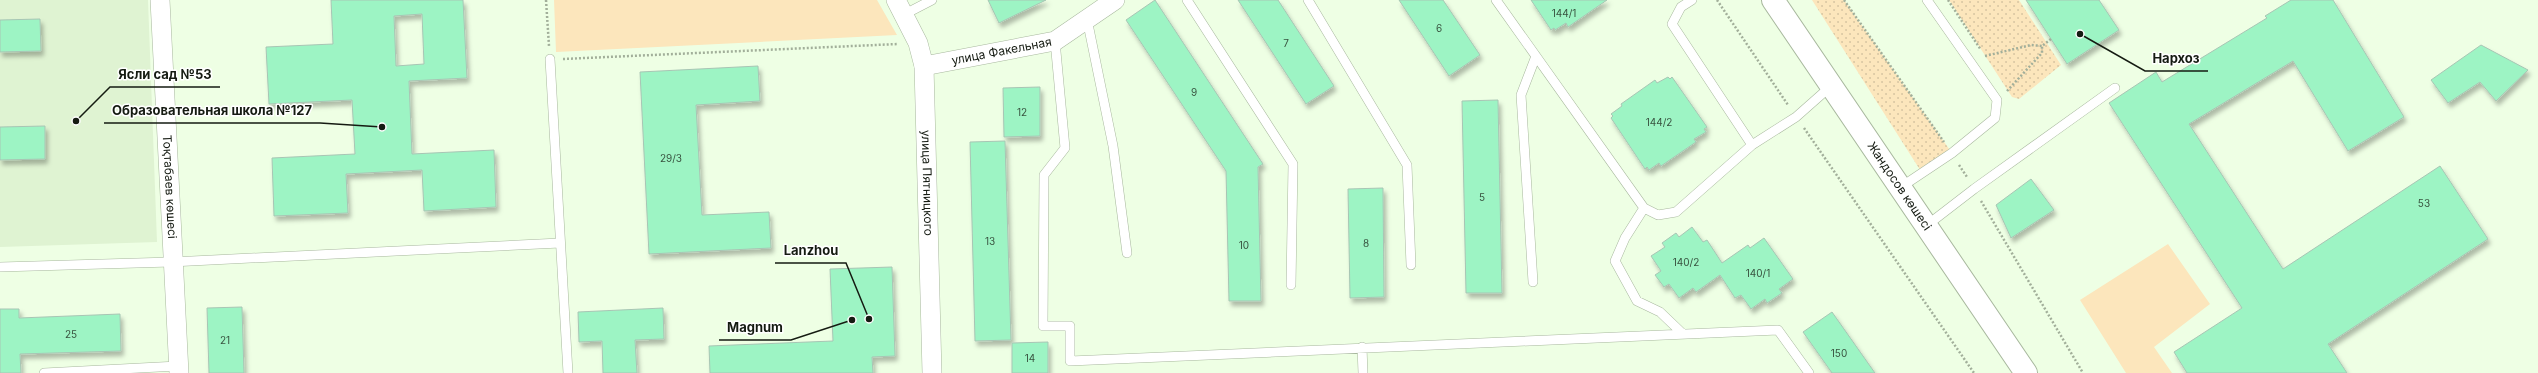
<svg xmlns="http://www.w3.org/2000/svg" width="2538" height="373" viewBox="0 0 2538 373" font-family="Inter,sans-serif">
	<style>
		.built { fill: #dff3d2 }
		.grass { fill: url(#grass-dots) }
		.green { fill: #fce6bc }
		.building { fill: #9df4c4; stroke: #a8c5b4; fill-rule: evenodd; filter: url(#shadow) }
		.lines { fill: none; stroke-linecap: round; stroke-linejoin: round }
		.service-casing { stroke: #a8b89e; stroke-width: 10 }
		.minor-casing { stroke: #a8b89e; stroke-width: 20 }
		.secondary-casing { stroke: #a8b89e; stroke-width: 24 }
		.path { stroke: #a2af9a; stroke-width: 2.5; stroke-dasharray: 2 2; stroke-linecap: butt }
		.service { stroke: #fff; stroke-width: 9 }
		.minor { stroke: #fff; stroke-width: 19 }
		.secondary { stroke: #fff; stroke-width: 22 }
		.labels { text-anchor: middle; stroke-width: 3; stroke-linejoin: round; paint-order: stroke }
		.number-label { font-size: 10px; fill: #37513e }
		.street-label { font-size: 12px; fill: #151b12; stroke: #fff }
		.leader { fill: none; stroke: #151b12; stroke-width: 1.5 }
		.callout-dot { fill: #151b12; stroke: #fff; stroke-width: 1.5 }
		.callout-label { font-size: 13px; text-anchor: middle; font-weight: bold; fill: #151b12; stroke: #fff; stroke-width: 3; stroke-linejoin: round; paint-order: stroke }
	</style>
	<defs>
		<pattern id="grass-dots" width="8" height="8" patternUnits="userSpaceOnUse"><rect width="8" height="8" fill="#fce6bc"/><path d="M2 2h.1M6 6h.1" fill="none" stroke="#d7c5a1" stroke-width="1.8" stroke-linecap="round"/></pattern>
		<filter id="shadow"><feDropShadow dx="2.5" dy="4.5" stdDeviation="2" flood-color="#0004"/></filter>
	</defs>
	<rect width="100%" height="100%" fill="#eeffe4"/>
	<path class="built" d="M0,0H148L157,242L0,247Z"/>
	<path class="grass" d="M1812,0H1844L1952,153L1922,173Z
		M1949,0H2019L2061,65L2019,99L2012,97Z"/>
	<path class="green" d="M554,0H877L897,35L556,52Z
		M2168,244L2210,304L2154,347L2172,373H2126L2080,300Z"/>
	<path class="building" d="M331,0H463L467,78L409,81L412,154L494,150L496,207L424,211L422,170L346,174L348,213L274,216L272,158L355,154L352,100L269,104L266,47L333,44ZM422,14L424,64L396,66L394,16Z
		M988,0H1046L999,23Z
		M1155,0L1263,164L1258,167L1261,301H1229L1226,171L1126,20Z
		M1238,0H1278L1334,86L1306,104Z
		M1399,0H1443L1480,55L1449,76Z
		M1531,0H1607L1568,27L1566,23L1555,30L1554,28L1551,30Z
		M2026,0H2099L2119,30L2067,64Z
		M2291,0H2333L2404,117L2348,151L2293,61L2189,124L2283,269L2440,166L2488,239L2328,344L2347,373H2187L2174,352L2242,308L2109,103L2156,72L2162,82L2267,18L2265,16Z
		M40,19L41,51L0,52V20Z
		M2481,45L2528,70L2496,101L2480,82L2448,103L2431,80Z
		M758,66L760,101L696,105L702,215L769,212L771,248L649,254L640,72Z
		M1668,77L1670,79L1672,77L1707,127L1704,129L1706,132L1694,139L1696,142L1661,166L1659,163L1649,170L1647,167L1645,169L1611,118L1613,116L1611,114L1622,106L1621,104L1655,80L1657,83Z
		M1040,87V136L1004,137L1003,88Z
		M1498,100L1502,293H1466L1462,101Z
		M45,126V159L0,160V127Z
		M1005,141L1011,340L975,341L970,142Z
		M2031,179L2054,210L2011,238L1996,205Z
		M1383,188L1384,297L1350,298L1348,189Z
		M1692,227L1703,242L1707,240L1722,263L1748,245L1750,248L1764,238L1793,279L1779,289L1782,293L1767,303L1765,299L1751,309L1741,295L1735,298L1720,275L1696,292L1693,288L1679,298L1669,284L1664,287L1655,275L1661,271L1651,256L1665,247L1662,243L1676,233L1679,237Z
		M892,267L895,356L872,357L873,373H710L709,346L833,341L830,269Z
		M242,307L244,373H209L207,308Z
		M663,308L664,339L635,340L637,373H603L602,341L579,342L578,312Z
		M0,309H19V318L120,314L121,351L20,354L21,373H0Z
		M1832,312L1875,373H1832L1803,332Z
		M1048,342V373H1012V343Z"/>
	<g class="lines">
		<g class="service-casing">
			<path id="service" d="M1187,0L1293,164L1291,285
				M1308,0L1407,165L1411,265
				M1496,0L1644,208L1658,215L1676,212L1752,145L1796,117L1831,86
				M1692,0L1681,7L1672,24L1752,145
				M905,14L932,0
				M1087,19L1113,146L1127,253
				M1055,41L1065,148L1044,175L1043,326H1070V361L1778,330L1809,373
				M550,59L568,373
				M1901,187L1952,153L1995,118L1997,100L1927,0
				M1644,208L1625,238L1615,261L1637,301L1660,312L1683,334
				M1926,226L1974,189L2115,88
				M0,267L171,262L560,243
				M1533,282L1521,95L1536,56
				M1362,347L1363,373
				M44,373L178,366"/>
		</g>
		<g class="minor-casing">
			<g id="minor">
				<path id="s1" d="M160,0L179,373"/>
				<path id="s2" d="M896,0L918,43L924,66L932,373"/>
				<path id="s3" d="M924,66L1055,41L1115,0"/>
			</g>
		</g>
		<g class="secondary-casing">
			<g id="secondary">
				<path id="s4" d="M1773,0L2026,373"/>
			</g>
		</g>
		<path class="path" d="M546,0L549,46
			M1717,0L1788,105
			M1844,0L1944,142
			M1948,0L1981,50
			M1985,56L2031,45L2042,46
			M563,59L898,44
			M2007,91L2042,53V46L2051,39
			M1804,128L1974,373
			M1959,165L1967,177
			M1981,201L2083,373"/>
		<use href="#service" class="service"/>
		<use href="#minor" class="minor"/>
		<use href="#secondary" class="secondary"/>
	</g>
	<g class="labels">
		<g class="number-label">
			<text x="1564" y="17">144/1</text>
			<text x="1439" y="32">6</text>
			<text x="1286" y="47">7</text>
			<text x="1194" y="96">9</text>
			<text x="1022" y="116">12</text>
			<text x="1659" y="126">144/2</text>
			<text x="671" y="162">29/3</text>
			<text x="1482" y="201">5</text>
			<text x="2424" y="207">53</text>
			<text x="990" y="245">13</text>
			<text x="1366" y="247">8</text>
			<text x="1244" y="249">10</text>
			<text x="1686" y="266">140/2</text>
			<text x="1758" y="277">140/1</text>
			<text x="71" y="338">25</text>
			<text x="225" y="344">21</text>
			<text x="1839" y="357">150</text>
			<text x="1030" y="362">14</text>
		</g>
		<g class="street-label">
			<text dy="4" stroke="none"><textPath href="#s3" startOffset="79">улица Факельная</textPath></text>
			<text dy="4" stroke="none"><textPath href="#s2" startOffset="189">улица Пятницкого</textPath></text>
			<text dy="4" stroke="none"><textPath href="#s1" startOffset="187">Тоқтабаев көшесі</textPath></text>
			<text dy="4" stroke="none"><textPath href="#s4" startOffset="225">Жандосов көшесі</textPath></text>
		</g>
	</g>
	<path class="leader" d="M2080 34L2145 71H2208M76 121L110 87H220M382 127L320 123H104M869 319L846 263H775M852 320L791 340H719"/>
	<g class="callout-dot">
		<circle cx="2080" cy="34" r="4"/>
		<circle cx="76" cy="121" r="4"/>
		<circle cx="382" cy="127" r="4"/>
		<circle cx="869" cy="319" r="4"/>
		<circle cx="852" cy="320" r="4"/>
	</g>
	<g class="callout-label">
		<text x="2176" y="63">Нархоз</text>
		<text x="165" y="79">Ясли сад №53</text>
		<text x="212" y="115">Образовательная школа №127</text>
		<text x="811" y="255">Lanzhou</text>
		<text x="755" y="332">Magnum</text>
	</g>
</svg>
